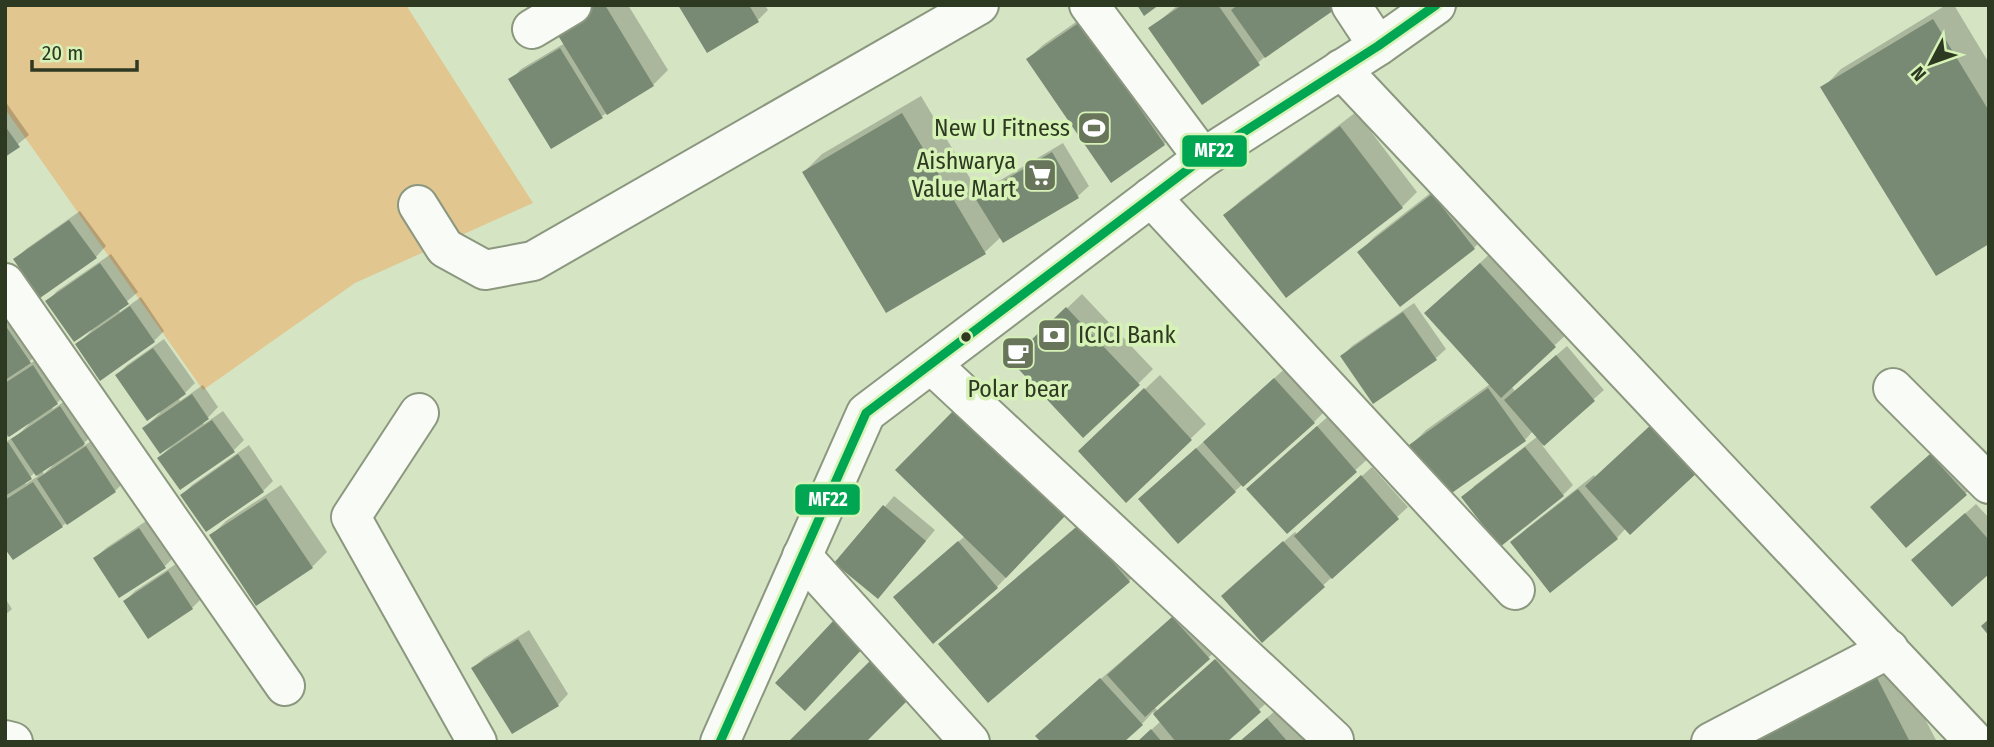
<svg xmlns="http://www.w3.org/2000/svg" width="1994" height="747" viewBox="0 0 1994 747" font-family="'Fira Sans Condensed',sans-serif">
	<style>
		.green { fill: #e1c68f }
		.shadow { fill: #0003; fill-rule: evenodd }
		.building { fill: #798a74 }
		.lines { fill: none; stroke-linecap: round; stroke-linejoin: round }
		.minor-casing { stroke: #8b977e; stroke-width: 42 }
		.secondary-casing { stroke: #8b977e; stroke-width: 42 }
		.minor { stroke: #f9fbf6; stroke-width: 38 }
		.secondary { stroke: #f9fbf6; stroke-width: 38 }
		.bus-1-casing { stroke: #d6f2b7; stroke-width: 14 }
		.bus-1 { stroke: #00a651; stroke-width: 9 }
		.bus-dot { fill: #2e3922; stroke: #d6f2b7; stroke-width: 2.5 }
		.labels { text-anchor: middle; stroke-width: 7; stroke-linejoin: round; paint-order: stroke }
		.poi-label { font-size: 24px; fill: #2e3922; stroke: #d6f2b7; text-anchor: end }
		.line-badge { stroke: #d6f2b7; stroke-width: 2.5 }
		.badge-label { font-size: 19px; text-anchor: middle; font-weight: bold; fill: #fff }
	</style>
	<rect width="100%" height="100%" fill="#d5e5c4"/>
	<path class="green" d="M5,5H406L533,203L355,283L203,390L5,109Z"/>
	<path class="shadow" d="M587,5H628L668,70L653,85L602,116L511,80L521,69L565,43Z
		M680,5H765L768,10L758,20Z
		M1178,5H1337L1269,53L1258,63L1150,29Z
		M1946,5H1954L1989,63V242L1823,88L1841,69Z
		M1096,8L1179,129L1164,144L1112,180L1028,59L1043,45Z
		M921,96L980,195L987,188L1063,143L1089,186L1078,196L1003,241L1001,237L985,252L887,310L804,172L822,154Z
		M5,101L29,135L5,155Z
		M1356,112L1417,192L1402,207L1225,216L1240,201Z
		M1447,180L1488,233L1474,248L1360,252L1374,237Z
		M80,211L106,246L96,257L16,259L26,249Z
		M1495,249L1570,331L1511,386L1515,391L1567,346L1604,390L1542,445L1573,485L1563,495L1473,487L1538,436L1533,431L1525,440L1411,445L1426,430L1490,384L1441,299Z
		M111,254L138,292L118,309L120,312L141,297L164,331L154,341L77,345L92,330L47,302L57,291Z
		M1082,294L1153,369L1138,384L1027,346Z
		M1414,303L1446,349L1435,359L1342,356L1352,346Z
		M17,317L40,351L25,366L44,356L68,392L52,408L53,409L71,397L94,433L83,444L84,446L97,437L126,480L115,491L62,526L5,546V442L19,434L29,424L27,423L5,439V325ZM51,465L52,466L44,474L42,470ZM35,472L38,476L26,484L25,483Z
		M164,339L195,383L179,399L180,401L203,385L218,407L203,423L204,424L223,411L244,440L234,450L159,458L173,444L144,428L160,413L117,375L127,365Z
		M1290,364L1329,407L1314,422L1235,491L1151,489Z
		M1160,375L1206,424L1126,500L1095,436Z
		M1332,413L1371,456L1287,532L1263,474Z
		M249,445L273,481L263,491L182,495L192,485Z
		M1941,445L1976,483L1965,494L1883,497Z
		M1372,467L1408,507L1263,641L1233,586L1295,532L1297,534Z
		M898,470L1078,501L997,587H905L965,536Z
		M1594,475L1626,528L1617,538L1512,543L1527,528Z
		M281,485L327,552L312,567L211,536L226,521Z
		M894,496L935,530L888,586L837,563Z
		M1976,504L1989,518V572L1924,550Z
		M1096,510L1144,566L1129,581L955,630Z
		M149,519L175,556L164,567L95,558L106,548Z
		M179,562L202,598L192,608L125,601L135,591Z
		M5,598L12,609L5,615Z
		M1183,608L1219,648L1154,707L1158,711L1231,646L1274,696L1224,742H1138L1161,721L1153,712L1142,724L1052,721Z
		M529,630L568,694L558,705L473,668L484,658Z
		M1894,659L1937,742H1733Z
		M1283,704L1315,742H1239Z"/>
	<path class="building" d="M594,5H605L654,86L607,115L554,29Z
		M678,5H749L759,22L707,53Z
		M1137,5H1159L1144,16Z
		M1182,5H1218L1260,65L1202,105L1148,28Z
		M1238,5H1336L1337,8L1265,58L1231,10Z
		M1933,19L1989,111V244L1936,276L1820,87Z
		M1080,22L1165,145L1111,183L1026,59Z
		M560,48L603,118L551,149L508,79Z
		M902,113L986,254L886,313L802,172Z
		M5,126L20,147L5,157Z
		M1340,126L1403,208L1286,298L1223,215Z
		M1052,152L1079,198L1003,243L975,198Z
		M1432,194L1475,249L1400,307L1357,252Z
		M69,220L97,258L40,298L13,259Z
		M100,263L129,304L74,342L45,301Z
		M1480,263L1556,347L1501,398L1424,313Z
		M130,306L155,342L100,381L75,344Z
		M1066,307L1140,385L1083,438L1010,360Z
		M1403,312L1437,360L1373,404L1340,356Z
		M5,325L31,363L5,380Z
		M153,348L186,394L147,421L115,375Z
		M1556,355L1595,401L1544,446L1504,400Z
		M33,365L58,404L9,437L5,432V383Z
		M1274,378L1315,423L1243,487L1203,442Z
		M1144,388L1192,440L1126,503L1078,451Z
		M1488,388L1526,441L1446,497L1409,445Z
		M192,394L209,419L160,454L142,428Z
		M60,406L85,444L36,476L11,439Z
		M955,409L1065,516L1006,578L895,470Z
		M212,420L235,452L180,490L157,458Z
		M1654,422L1699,471L1630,535L1585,486Z
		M1317,426L1357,472L1287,534L1246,489Z
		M8,442L32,479L5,496V444Z
		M86,446L116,492L67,525L37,479Z
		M1525,447L1564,496L1500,547L1461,497Z
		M1196,448L1236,492L1178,544L1138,499Z
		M238,454L264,492L206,532L180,495Z
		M1930,454L1967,495L1906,548L1870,507Z
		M1361,475L1399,519L1332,579L1294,536Z
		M33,482L63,527L13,560L5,549V500Z
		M1578,489L1618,539L1550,593L1510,542Z
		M266,498L313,568L256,606L209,535Z
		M883,505L926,541L878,599L834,563Z
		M1965,513L1989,540V574L1952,607L1911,560Z
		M1080,524L1130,582L988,703L938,644Z
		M139,528L166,568L119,598L93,558Z
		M958,541L998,588L933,644L893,597Z
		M1283,541L1325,587L1262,643L1221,596Z
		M168,571L193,609L148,639L123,601Z
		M1172,617L1210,659L1145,717L1107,675Z
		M1989,619V636L1981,626Z
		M834,620L864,647L805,711L775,683Z
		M518,639L559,706L512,734L471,668Z
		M873,658L911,697L866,742H788Z
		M1215,659L1261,712L1227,742H1176L1153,714Z
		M1876,676L1910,742H1748Z
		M1100,678L1143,725L1124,742H1041L1035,736Z
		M1267,718L1288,742H1239Z
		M1151,729L1162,742H1137Z"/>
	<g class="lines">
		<g class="minor-casing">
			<path id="minor" d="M1089,5L1203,158
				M1351,5L1378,46
				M532,29L572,5
				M1341,69L1975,742
				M1151,197L1515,590
				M418,205L445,248L485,270L533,261L979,5
				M5,283L285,686
				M931,364L1334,740
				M1893,388L1989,484
				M419,413L351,517L477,742
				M802,556L970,742
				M5,740L13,742
				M1711,742L1889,649"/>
		</g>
		<g class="secondary-casing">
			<path id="secondary" d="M720,742L866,413L1203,158L1378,46L1436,5"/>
		</g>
		<use href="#minor" class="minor"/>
		<use href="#secondary" class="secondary"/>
		<g class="bus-1-casing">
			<path id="bus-1" d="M720,742L866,413L1203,158L1378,46L1436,5"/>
		</g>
		<use href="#bus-1" class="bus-1"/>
	</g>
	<defs>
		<g id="stadium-square" transform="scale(1.75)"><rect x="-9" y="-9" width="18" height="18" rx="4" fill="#68755b" stroke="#d6f2b7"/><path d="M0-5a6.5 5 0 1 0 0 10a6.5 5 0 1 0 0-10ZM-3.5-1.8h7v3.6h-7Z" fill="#fff"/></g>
		<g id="supermarket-square" transform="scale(1.75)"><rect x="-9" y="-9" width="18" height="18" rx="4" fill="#68755b" stroke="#d6f2b7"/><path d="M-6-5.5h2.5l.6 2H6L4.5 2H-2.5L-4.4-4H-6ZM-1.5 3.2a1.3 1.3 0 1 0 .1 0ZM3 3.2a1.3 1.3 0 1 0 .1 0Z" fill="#fff"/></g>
		<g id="bank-square" transform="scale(1.75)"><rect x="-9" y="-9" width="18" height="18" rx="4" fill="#68755b" stroke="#d6f2b7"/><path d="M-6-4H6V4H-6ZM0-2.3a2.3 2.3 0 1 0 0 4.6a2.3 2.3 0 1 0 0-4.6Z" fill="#fff"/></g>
		<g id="cafe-square" transform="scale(1.75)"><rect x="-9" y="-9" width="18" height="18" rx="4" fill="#68755b" stroke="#d6f2b7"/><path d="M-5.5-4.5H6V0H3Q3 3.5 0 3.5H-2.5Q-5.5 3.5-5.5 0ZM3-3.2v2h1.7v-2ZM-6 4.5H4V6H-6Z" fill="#fff"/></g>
	</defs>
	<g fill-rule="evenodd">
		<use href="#stadium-square" x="1094" y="128"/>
		<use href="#supermarket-square" x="1040" y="175"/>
		<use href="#bank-square" x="1054" y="335"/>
		<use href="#cafe-square" x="1018" y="353"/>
	</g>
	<circle class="bus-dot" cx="966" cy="337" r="6"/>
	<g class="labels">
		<g class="poi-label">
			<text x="1070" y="136">New U Fitness</text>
			<text x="1016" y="169">Aishwarya<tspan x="1016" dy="28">Value Mart</tspan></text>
			<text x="1078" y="343" text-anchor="start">ICICI Bank</text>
			<text x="1018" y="397" text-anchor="middle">Polar bear</text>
		</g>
	</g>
	<g class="line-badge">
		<rect x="1181" y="134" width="67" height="34" rx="7" fill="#00a651"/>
		<rect x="794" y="483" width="67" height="33" rx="7" fill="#00a651"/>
	</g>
	<g class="badge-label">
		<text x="1214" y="157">MF22</text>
		<text x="828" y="506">MF22</text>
	</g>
	<rect width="1994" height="747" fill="none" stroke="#2e3922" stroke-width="14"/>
	<g transform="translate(1931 63) rotate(229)" stroke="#d6f2b7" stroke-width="5" paint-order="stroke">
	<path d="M0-5L12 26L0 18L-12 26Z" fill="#2e3922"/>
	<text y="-10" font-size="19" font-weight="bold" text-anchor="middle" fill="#2e3922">N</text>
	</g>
	<path d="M32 60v10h105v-10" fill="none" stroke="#2e3922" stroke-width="3.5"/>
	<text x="42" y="60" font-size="21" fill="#2e3922" stroke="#d6f2b7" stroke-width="5" paint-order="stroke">20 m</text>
</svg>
